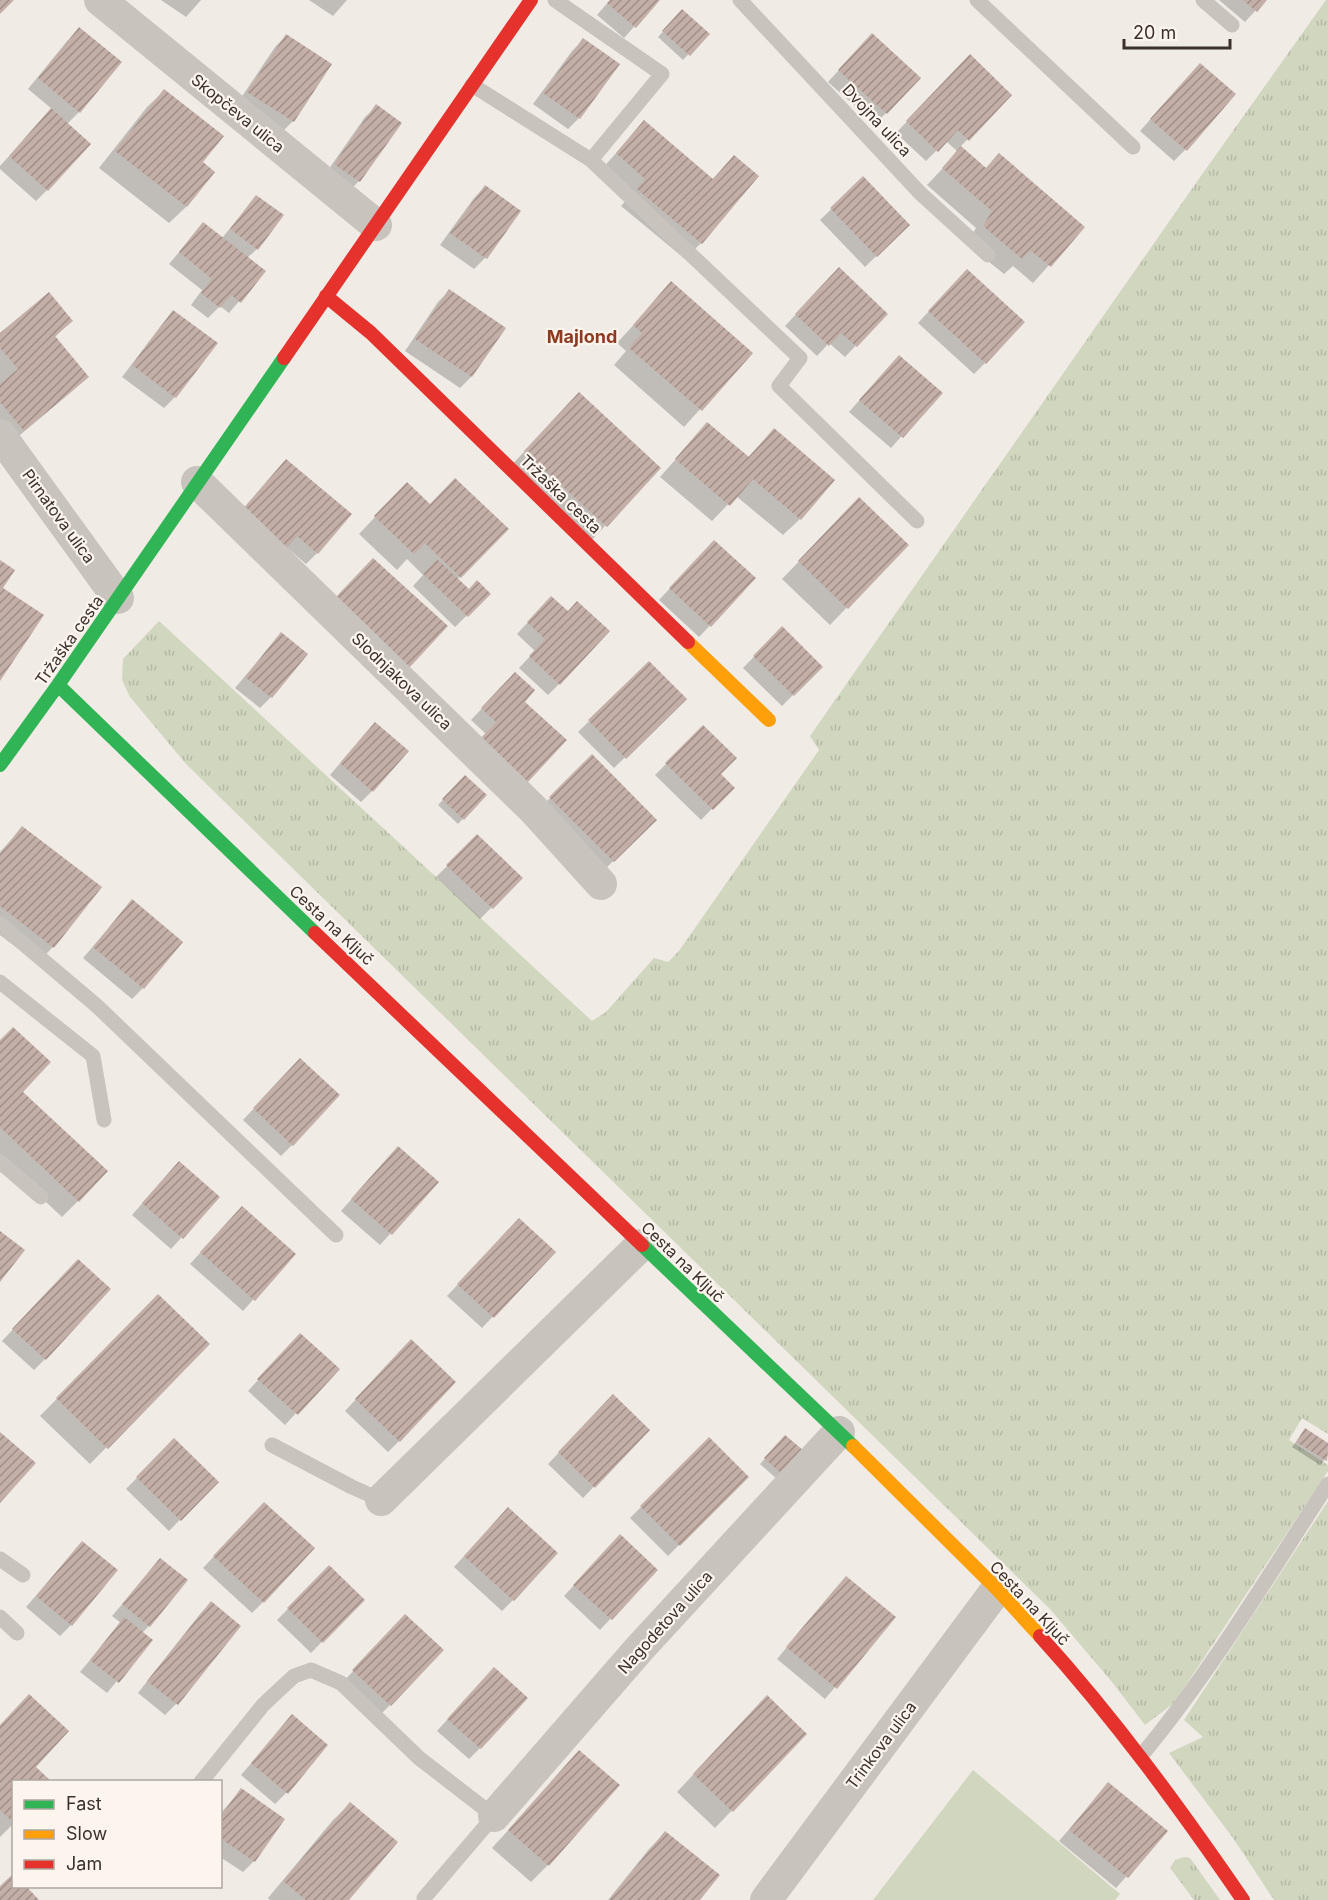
<svg xmlns="http://www.w3.org/2000/svg" width="1328" height="1900" viewBox="0 0 1328 1900" font-family="Inter,sans-serif">
	<style>
		.grass { fill: url(#grass-tufts) }
		.pitch { fill: #d1d6bf }
		.shadow { fill: #0003 }
		.building { fill: url(#building-hatch) }
		.lines { fill: none; stroke-linecap: round; stroke-linejoin: round }
		.lane { stroke: #c9c3be; stroke-width: 15 }
		.street { stroke: #c9c3be; stroke-width: 32 }
		.fast { stroke: #30b455; stroke-width: 14 }
		.slow { stroke: #ff9f0a; stroke-width: 14 }
		.jam { stroke: #e5322d; stroke-width: 14 }
		.labels { text-anchor: middle; stroke-width: 4.5; stroke-linejoin: round; paint-order: stroke }
		.street-label { font-size: 16px; fill: #3b302b; stroke: #fbf5ee }
		.neighbourhood-label { font-size: 18px; font-weight: bold; fill: #8c3b22; stroke: #fbf5ee }
	</style>
	<defs>
		<pattern id="grass-tufts" width="24" height="20" patternUnits="userSpaceOnUse" patternTransform="scale(1.5)"><rect width="24" height="20" fill="#d1d6bf"/><path d="M3 7l-1-3M5 7V3M7 7l1-3M15 17l-1-3M17 17v-4M19 17l1-3" fill="none" stroke="#b4b8a4"/></pattern>
		<pattern id="building-hatch" width="6" height="6" patternUnits="userSpaceOnUse" patternTransform="scale(1.5)"><rect width="6" height="6" fill="#c3afa7"/><path d="M-1 1l2-2M0 6l6-6M5 7l2-2" fill="none" stroke="#a08f88"/></pattern>
	</defs>
	<rect width="100%" height="100%" fill="#f0ebe5"/>
	<path class="grass" d="M1326,0H1328V1434L1302,1418L1289,1440L1328,1465V1471L1174,1703L1145,1725L1112,1682L1050,1609L186,764L130,697L122,680L123,659L159,621L592,1021L606,1012L654,958L668,962L679,951L819,750L810,736L1203,173Z
		M1328,1501V1900H1274L1233,1838L1169,1753L1203,1737L1184,1720Z
		M1184,1857L1190,1858L1220,1900H1194L1170,1868L1175,1860Z"/>
	<path class="pitch" d="M973,1770L1120,1894L1115,1900H873Z"/>
	<path class="shadow" d="M161,0H201L186,17Z
		M309,0H347L333,16Z
		M610,0H658L624,38L597,15Z
		M1219,0H1265L1245,22Z
		M682,11L707,34L683,60L658,37Z
		M286,36L330,64L293,121L282,132L237,104L275,47Z
		M68,40L79,112L67,124L47,190L36,201L0,169V166L52,109L28,89Z
		M583,40L579,118L568,129L533,104L572,51Z
		M861,46L886,113L875,124L828,82Z
		M959,67L1010,95L960,147L986,169L1083,227L1033,283L1013,266L1004,274L967,244L976,228L927,185L958,152L946,141L926,161L896,133Z
		M1189,76L1185,150L1174,161L1140,131Z
		M164,91L201,162L213,172L186,207L169,223L99,168L147,107Z
		M377,106L359,181L348,192L324,176L365,117Z
		M644,122L712,180L734,157L701,243L685,259L621,206L630,196L600,171Z
		M863,178L908,225L865,267L820,220Z
		M485,187L519,211L485,258L474,269L440,245L474,198Z
		M256,197L257,249L247,258L264,272L229,313L220,306L208,318L191,305L202,290L169,264L203,224L222,238Z
		M828,280L886,314L845,357L829,343L817,356L785,326Z
		M956,282L985,363L974,374L918,323Z
		M671,284L751,353L684,427L614,365L626,351L617,343Z
		M449,291L504,328L471,377L460,388L405,351L438,302Z
		M174,312L216,344L175,397L164,408L122,377L163,323Z
		M71,321L54,338L87,376L70,393L7,446L0,438V335Z
		M888,368L940,393L891,448L849,412Z
		M562,411L659,468L589,543L508,469Z
		M707,424L747,458L774,430L800,519L783,535L736,496L712,521L660,477Z
		M286,461L317,553L306,564L286,547Z
		M390,501L430,506L506,529L457,580L469,591L489,594L455,627L413,586L423,575L407,559L397,570L359,534Z
		M843,516L907,545L830,625L782,579Z
		M703,553L754,579L699,637L659,600Z
		M540,609L559,684L548,695L519,668L535,651L517,634Z
		M782,628L821,667L782,706L743,668Z
		M281,634L271,697L260,708L235,688Z
		M649,663L685,699L614,768L578,732Z
		M504,685L533,690L486,734L471,720Z
		M703,727L719,774L732,788L701,820L655,775Z
		M364,735L372,791L361,802L330,775Z
		M592,756L655,820L602,872L539,809Z
		M465,777L485,795L458,824L438,805Z
		M22,828L53,947L37,963L0,935V852Z
		M477,836L521,878L480,919L436,877Z
		M132,901L143,988L132,999L83,958Z
		M0,1042L21,1092L78,1201L62,1217L0,1159Z
		M289,1071L292,1145L281,1156L243,1120Z
		M387,1159L437,1182L380,1245L341,1211Z
		M168,1174L218,1197L171,1249L132,1215Z
		M231,1219L294,1254L243,1311L190,1264Z
		M508,1231L554,1252L482,1328L447,1296Z
		M67,1272L45,1359L34,1370L2,1341Z
		M158,1296L208,1344L90,1464L40,1416Z
		M289,1346L337,1369L285,1425L248,1391Z
		M400,1352L399,1441L388,1452L345,1411Z
		M613,1396L648,1430L583,1498L548,1464Z
		M1305,1430L1328,1444V1456L1320,1465L1292,1447Z
		M785,1437L802,1452L777,1479L760,1464Z
		M709,1439L747,1477L668,1556L630,1518Z
		M174,1440L217,1482L169,1531L126,1489Z
		M253,1515L263,1602L252,1613L203,1568Z
		M497,1520L513,1600L502,1611L454,1567Z
		M609,1547L656,1570L600,1630L564,1596Z
		M72,1554L71,1625L60,1636L26,1607Z
		M160,1560L149,1626L142,1633L151,1640L107,1693L80,1672L121,1623L112,1616Z
		M329,1567L363,1600L311,1653L277,1620Z
		M835,1589L894,1618L825,1699L777,1659Z
		M211,1603L176,1704L165,1715L138,1693L200,1614Z
		M394,1627L390,1705L379,1716L343,1682Z
		M483,1680L480,1748L469,1759L437,1731Z
		M750,1714L805,1734L715,1828L677,1792Z
		M292,1716L286,1793L275,1804L241,1775Z
		M0,1726L14,1782V1823L0,1837Z
		M579,1752L548,1865L531,1882L492,1848Z
		M1108,1784L1166,1832L1116,1888L1059,1841Z
		M241,1790L254,1861L243,1872L220,1857V1814Z
		M350,1804L347,1900H270L268,1898L333,1820Z
		M665,1833L698,1900H608L649,1849Z"/>
	<path class="building" d="M0,0H14L0,14Z
		M610,0H660L636,28L607,3Z
		M1243,0H1267L1257,12Z
		M682,9L710,34L690,56L662,31Z
		M79,27L122,62L80,113L38,78Z
		M872,33L921,78L887,114L838,70Z
		M286,34L332,64L294,122L247,92Z
		M583,38L620,64L580,119L543,93Z
		M970,54L1012,95L969,141L958,130L938,152L906,121Z
		M1200,63L1236,94L1187,151L1150,119Z
		M164,89L224,136L203,162L215,172L187,207L115,151Z
		M376,104L402,123L360,182L334,164Z
		M51,108L91,144L48,191L9,156Z
		M644,120L713,179L734,155L759,176L702,244L637,189L645,179L616,153Z
		M961,146L986,168L999,153L1085,227L1051,267L1030,250L1022,259L983,226L992,211L942,168Z
		M863,176L910,225L877,257L830,208Z
		M485,185L521,211L487,259L450,233Z
		M256,195L284,215L258,250L230,229Z
		M203,222L266,271L241,303L231,295L220,308L201,293L212,279L179,252Z
		M839,267L888,314L857,347L841,333L829,346L795,314Z
		M967,269L1025,322L986,364L928,311Z
		M671,281L753,353L702,411L629,348L642,333L633,325Z
		M449,289L506,328L472,377L415,339Z
		M49,292L73,321L55,336L89,377L24,431L0,402V384L18,369L0,348V333Z
		M173,310L218,343L176,398L132,365Z
		M899,355L943,393L903,438L859,400Z
		M579,392L661,468L607,527L524,451Z
		M707,422L749,457L774,428L835,480L801,520L753,479L730,506L675,459Z
		M286,459L352,514L318,554L297,536L286,549L241,511Z
		M455,478L509,529L461,578L425,543L414,554L374,516L407,482L430,504Z
		M859,497L909,545L848,609L798,561Z
		M714,540L756,578L711,627L669,588Z
		M373,558L448,626L409,668L334,599Z
		M437,559L469,589L477,580L491,594L468,617L423,574Z
		M0,560L15,570L3,588L44,615L0,681Z
		M551,596L568,611L577,601L610,631L560,685L529,656L545,639L527,622Z
		M782,626L823,667L794,696L753,656Z
		M281,632L308,654L272,698L245,677Z
		M649,661L687,699L626,759L588,720Z
		M515,672L535,690L525,702L567,740L527,783L480,739L496,722L481,708Z
		M375,722L409,751L373,792L340,763Z
		M703,725L737,758L721,774L735,788L713,810L665,763Z
		M592,754L657,820L614,862L549,797Z
		M465,775L487,795L464,820L442,799Z
		M22,826L102,887L54,948L0,906V854Z
		M477,834L523,878L493,909L446,865Z
		M132,899L183,942L144,989L93,947Z
		M13,1027L51,1062L23,1092L108,1171L79,1202L0,1127V1040Z
		M300,1058L340,1095L293,1146L253,1108Z
		M398,1146L439,1182L392,1235L351,1199Z
		M179,1161L220,1197L183,1239L142,1203Z
		M242,1206L296,1254L255,1301L200,1252Z
		M519,1218L556,1252L494,1318L457,1284Z
		M0,1231L25,1250L0,1282Z
		M78,1259L111,1289L46,1360L12,1329Z
		M158,1294L210,1344L108,1449L56,1398Z
		M300,1333L340,1369L298,1415L257,1379Z
		M411,1339L456,1382L400,1442L355,1399Z
		M613,1394L650,1430L595,1488L558,1452Z
		M1305,1428L1328,1443L1327,1461L1296,1442Z
		M0,1432L36,1463L0,1503Z
		M785,1435L804,1451L783,1475L764,1458Z
		M709,1437L749,1477L680,1546L640,1506Z
		M174,1438L219,1482L181,1521L136,1477Z
		M264,1502L315,1548L264,1603L213,1556Z
		M508,1507L558,1553L514,1601L464,1556Z
		M620,1534L658,1570L612,1620L573,1585Z
		M82,1541L118,1570L72,1626L36,1596Z
		M160,1558L188,1580L150,1627L122,1604Z
		M329,1565L365,1600L323,1643L287,1608Z
		M846,1576L896,1617L837,1689L786,1647Z
		M211,1601L241,1626L178,1705L147,1681Z
		M405,1614L444,1650L391,1706L352,1670Z
		M124,1617L153,1640L119,1683L90,1660Z
		M494,1667L528,1698L481,1749L447,1719Z
		M29,1694L69,1731L36,1767L52,1782H14V1823L0,1810V1725Z
		M767,1695L807,1734L733,1812L693,1774Z
		M292,1714L328,1745L288,1794L251,1763Z
		M579,1750L620,1785L549,1866L508,1830Z
		M1108,1782L1168,1831L1128,1878L1069,1830Z
		M241,1788L285,1819L255,1862L220,1838V1817Z
		M350,1802L398,1842L349,1900H306L283,1881Z
		M665,1831L720,1875L700,1900H609Z
		M14,1873V1886H26L39,1900H0V1886Z"/>
	<g class="lines">
		<path class="lane" d="M555,0L662,74L591,160
			M740,0L920,193L988,255
			M977,0L1133,147
			M1203,0L1232,25
			M472,85L591,160L800,358L779,386L917,521
			M0,924L97,1006L336,1235
			M0,982L93,1056L104,1120
			M0,1162L41,1197
			M272,1445L352,1487L381,1500
			M0,1559L23,1575
			M0,1617L17,1633
			M1141,1756C1211,1672 1268,1576 1328,1484
			M201,1782L263,1705L294,1676L311,1670L341,1683L419,1758L494,1816L424,1898"/>
		<path class="street" d="M100,0L376,225
			M0,435L118,598
			M197,482L534,810L601,884
			M381,1500L641,1245
			M494,1816L640,1648L839,1432
			M766,1900L997,1589"/>
		<path class="fast" d="M58,685L315,933
			M0,765L58,685L284,358
			M642,1245L853,1446"/>
		<path class="slow" d="M688,642L769,720
			M853,1446L997,1589L1040,1636"/>
		<path class="jam" d="M326,296L371,333L688,642
			M284,358L531,0
			M315,933L642,1245
			M1040,1636C1115,1719 1180,1808 1243,1900"/>
	</g>
	<g class="labels">
		<g class="street-label">
			<text transform="translate(238 113) rotate(39)" y="6">Skopčeva ulica</text>
			<text transform="translate(877 120) rotate(47)" y="6">Dvojna ulica</text>
			<text transform="translate(561 494) rotate(44)" y="6">Tržaška cesta</text>
			<text transform="translate(59 516) rotate(54)" y="6">Pirnatova ulica</text>
			<text transform="translate(69 640) rotate(-55)" y="6">Tržaška cesta</text>
			<text transform="translate(402 681) rotate(44)" y="6">Slodnjakova ulica</text>
			<text transform="translate(332 925) rotate(43)" y="6">Cesta na Ključ</text>
			<text transform="translate(683 1262) rotate(44)" y="6">Cesta na Ključ</text>
			<text transform="translate(1030 1603) rotate(47)" y="6">Cesta na Ključ</text>
			<text transform="translate(665 1622) rotate(-48)" y="6">Nagodetova ulica</text>
			<text transform="translate(881 1745) rotate(-53)" y="6">Trinkova ulica</text>
		</g>
		<g class="neighbourhood-label">
			<text x="582" y="343">Majlond</text>
		</g>
	</g>
	<rect x="12" y="1780" width="210" height="108" fill="#fbf5ee" stroke="#aea6a0" stroke-width="1.5"/>
	<rect x="24" y="1800" width="30" height="9" fill="#30b455" stroke="#aea6a0" stroke-width="1.5"/>
	<text x="66" y="1810" font-size="18" fill="#3b302b">Fast</text>
	<rect x="24" y="1830" width="30" height="9" fill="#ff9f0a" stroke="#aea6a0" stroke-width="1.5"/>
	<text x="66" y="1840" font-size="18" fill="#3b302b">Slow</text>
	<rect x="24" y="1860" width="30" height="9" fill="#e5322d" stroke="#aea6a0" stroke-width="1.5"/>
	<text x="66" y="1870" font-size="18" fill="#3b302b">Jam</text>
	<path d="M1124 39v9h106v-9" fill="none" stroke="#3b302b" stroke-width="3"/>
	<text x="1133" y="39" font-size="18" fill="#3b302b" stroke="#fbf5ee" stroke-width="4.5" paint-order="stroke">20 m</text>
</svg>
